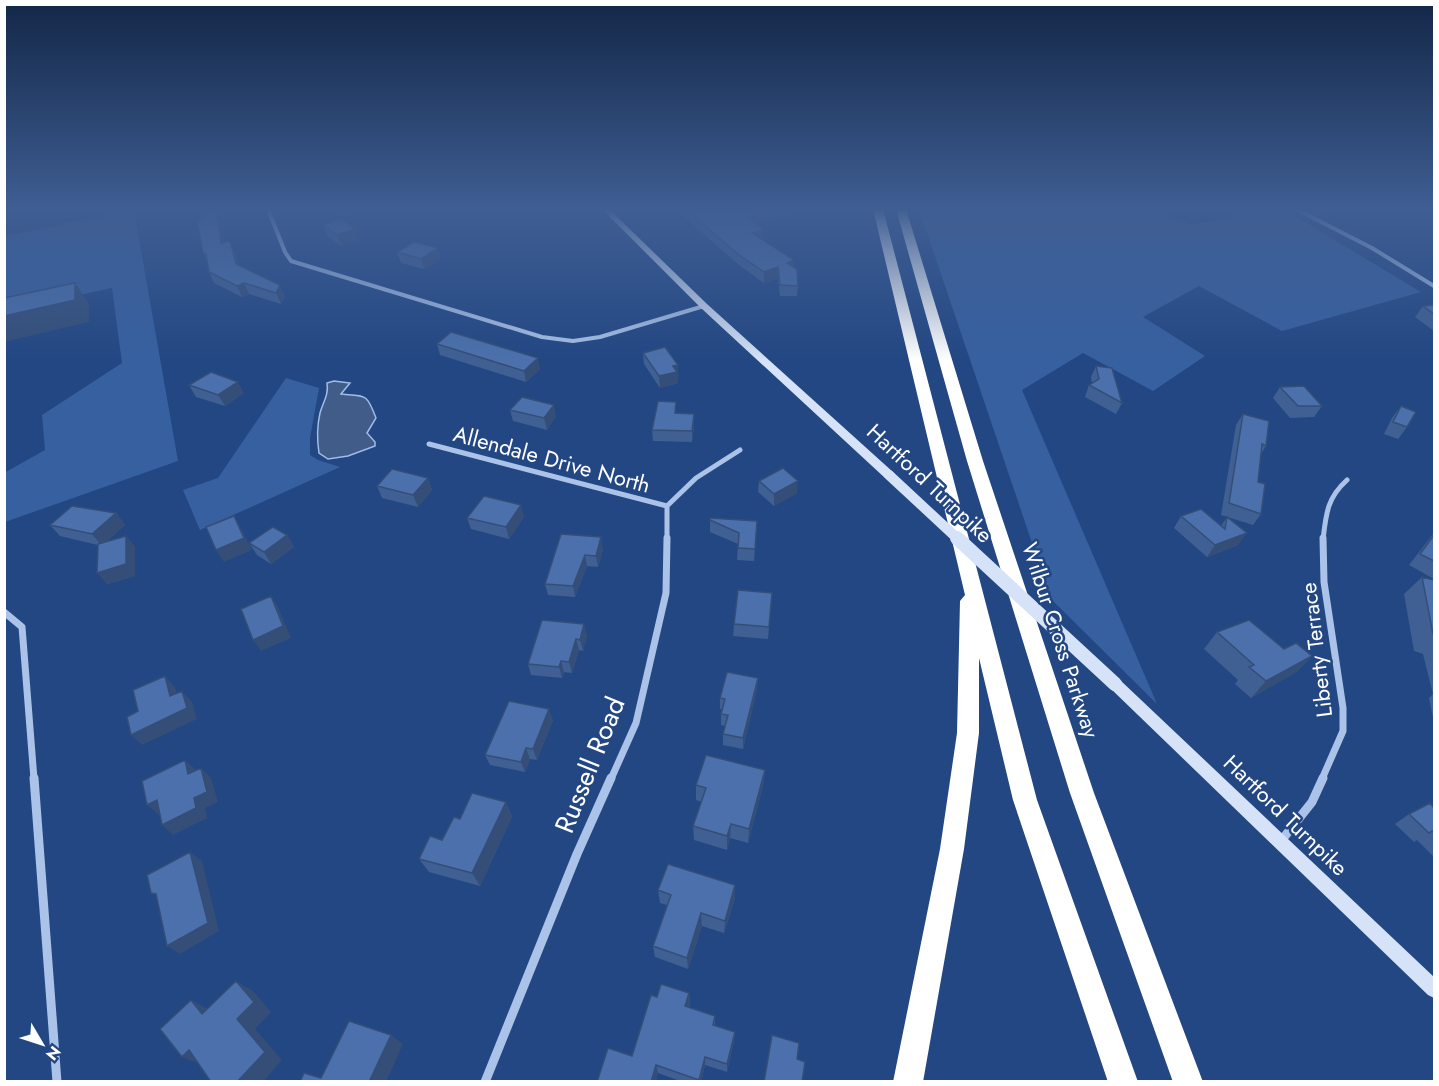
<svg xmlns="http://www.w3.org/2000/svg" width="1439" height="1086" viewBox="0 0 1439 1086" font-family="Jost,sans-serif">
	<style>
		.green { fill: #3760a0 }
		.water { fill: #415c88; stroke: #9fbde9; stroke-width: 1.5 }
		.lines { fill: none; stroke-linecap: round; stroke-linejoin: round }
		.minor-far3 { stroke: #abc3e8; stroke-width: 4 }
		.minor-far2 { stroke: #abc3e8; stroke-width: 5 }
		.minor-far1 { stroke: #abc3e8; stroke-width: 7 }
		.minor { stroke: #abc3e8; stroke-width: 9 }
		.secondary { fill: #d5e2f7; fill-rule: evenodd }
		.motorway { fill: #fff; fill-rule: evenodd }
		.secondary-bridge-far1 { stroke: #d5e2f7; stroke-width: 10 }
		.secondary-bridge { stroke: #d5e2f7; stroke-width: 14 }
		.wall { fill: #406093 }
		.shaded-wall { fill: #344e78 }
		.building { fill: #4b70ab; stroke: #344e78; stroke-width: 1.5 }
		.labels { text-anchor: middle; stroke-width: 5; stroke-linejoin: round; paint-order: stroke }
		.street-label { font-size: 22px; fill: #fff; stroke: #234783 }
		.near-street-label { font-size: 27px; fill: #fff; stroke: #234783 }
	</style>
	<rect width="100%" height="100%" fill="#234783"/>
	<path class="green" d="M919,209H1152L1192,225L1266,209H1283L1421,292L1282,331L1199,286L1143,317L1205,356L1153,391L1083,353L1022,390L1157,704L1051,599Z
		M134,210L178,461L5,522L4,473L45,450L42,415L122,363L112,288L5,311V236Z
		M286,378L319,388L310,438V455L318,460L340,467L200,530L183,490L218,478Z"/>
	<path class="water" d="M334,381L350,383L341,394C366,397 366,392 376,418L367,433L375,442V446L348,456L328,459L319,453C317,440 317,426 320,413C323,402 329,395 327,383Z"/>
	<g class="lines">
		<path class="minor-far3" d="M268,209L285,252L291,261L542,337L573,341L600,337L704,306
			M1296,209L1372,248L1434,286"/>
		<path class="minor-far2" d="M429,444L667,506
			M667,540V506L696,478L740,450
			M1323,540C1326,514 1327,498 1347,480"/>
		<path class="minor-far1" d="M4,612L22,627L34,779
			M611,779L636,723L666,593L667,538
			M1322,779L1343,731V708L1324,582L1323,538"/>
		<path class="minor" d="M34,778L57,1082
			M1281,841L1312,802L1323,778
			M485,1082L577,854L611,778"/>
		<path class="secondary" d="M602,209H609L707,304L893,472L895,475L893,478H885L701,308Z
			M1115,678L1120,680L1434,977V998L1428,995L1110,688L1108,684L1110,680Z"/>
		<path class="motorway" d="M873,209H883L1037,800L1138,1082H1108L1013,800L979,658V733L964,849L923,1082H893L940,849L957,733L960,601L965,595Z
			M896,209H906L983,461L1094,793L1203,1082H1173L1070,793L967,461Z"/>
		<path class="secondary-bridge-far1" d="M889,475L959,540"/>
		<path class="secondary-bridge" d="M957,538L1115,684"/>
	</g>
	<path class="wall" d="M335,209H358L359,213L341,217Z
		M675,209H788L787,217L758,225L763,240L794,267L798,286L797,296H780L778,278L764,283L739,265Z
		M226,217L221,218L224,242L236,254L239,265L285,296L281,304L249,294L242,297L214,283L209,272L208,263L203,253L197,221Z
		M323,225L359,240L341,246L327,236Z
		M438,248L441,258L424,269L401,263L397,252Z
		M1434,305V331L1415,317L1423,306Z
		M437,344L540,369L526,382L440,355Z
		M643,353L679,376L677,377L678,383L660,388L644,364Z
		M1096,366L1122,403L1116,414L1085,397L1089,385L1092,383L1091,377Z
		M189,385L244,393L225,406L196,397Z
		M1280,387L1322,406L1314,417L1290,418L1273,398Z
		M1401,406L1407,427L1398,439L1384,434L1392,418Z
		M510,410L556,416L547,430L513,421Z
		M677,413L694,425L692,442L653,441L652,430Z
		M1243,414L1266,446L1261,454L1258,482L1261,514L1253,525L1221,515L1236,425Z
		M428,478L432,490L418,507L382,498L377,486Z
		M759,481L797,493L774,506L758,492Z
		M116,513L125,525L107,541L126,536L135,547V576L107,584L98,545L60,536L50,525Z
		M1181,516L1221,526L1227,517L1238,545L1207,557L1174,528Z
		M524,517L509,539L471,529L467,518Z
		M710,520L757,521L754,561L737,560L738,544L710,532Z
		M1434,533V579L1409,565Z
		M561,534L603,549L598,567L587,566L575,597L548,595L545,584Z
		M287,535L294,547L271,564L257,555L249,543Z
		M1422,577L1434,580V722L1429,698L1433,694L1423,654L1414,651L1404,594Z
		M772,593L768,639L733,636L734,624Z
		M542,620L587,636L583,651L579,650L572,673L564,672L562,678L531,675L528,664Z
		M1217,632L1284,649L1312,656L1296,672L1251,698L1235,684L1238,680L1204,649Z
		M758,678L757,689L743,749L723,745V734L725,726L721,725V714L722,709H720V698Z
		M553,720L537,760L530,759L525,772L490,765L485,755Z
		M765,770L763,786L748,843L730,838L727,850L694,840L693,826L702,802L696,800V785Z
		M506,802L512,817L480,886L429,872L419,859L442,840L460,819Z
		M1434,808V857L1417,840L1414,842L1395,824L1409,814Z
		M658,890L735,898L724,933L702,926L688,969L655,957L653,946L667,905L660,903Z
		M689,993L690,1003L689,1008L715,1016V1025L735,1032L734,1041L727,1072L705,1065L701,1082H683L658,1073L632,1056L657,997Z"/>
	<path class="shaded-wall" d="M217,209H225L226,217L221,218L226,253L221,243Z
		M338,209H358L359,213L341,217Z
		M784,209H788L787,217L749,227V218Z
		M355,229L359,240L341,246L337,235Z
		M764,230L763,240L752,233Z
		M231,244L236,254L241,274L236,264Z
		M438,248L441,258L424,269L421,259Z
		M794,260V270L787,263Z
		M778,267V278L764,283V272Z
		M75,283L89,304V322L4,342V316Z
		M244,283L249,294L242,297L237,286Z
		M280,285L285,296L281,304L276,293Z
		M538,358L540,369L526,382L524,371Z
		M678,365V383L660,388L659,376L673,366Z
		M238,382L244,393L225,406L218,395Z
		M554,405L556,416L547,430L544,418Z
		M694,414V425L692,442V431Z
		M428,478L432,490L418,507L413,495Z
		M798,481L797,493L774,506V494Z
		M521,505L524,517L509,539L506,527Z
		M116,513L125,525L102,546L92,534Z
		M234,516L241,528L252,550L224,562L216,550Z
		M1247,533L1238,545L1207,557L1215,545Z
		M287,535L294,547L271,564L264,552Z
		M126,536L135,547V576L107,584L97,573Z
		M601,537L603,549L598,567L596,556Z
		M585,555L587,566L575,597L573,586Z
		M271,596L278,607L291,638L261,651L253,640Z
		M584,624L587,636L583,651L580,640Z
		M576,639L579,650L572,673L569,662Z
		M1312,656L1296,672L1251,698L1266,681Z
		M561,661L564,672L562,678L559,667Z
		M165,676L175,687L181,707L170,696Z
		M758,678L757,689L743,749V738Z
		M182,691L192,702L197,719L142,745L131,735Z
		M549,709L553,720L537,760L533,749Z
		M526,748L530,759L525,772L521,762Z
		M185,760L196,770L188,774Z
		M201,768L211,778L218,802L205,808L207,818L173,835L162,825L194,798Z
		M765,770L763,786L748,843L749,829Z
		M157,800L168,810L159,815L147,805Z
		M506,802L512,817L480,886L472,873Z
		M731,824L730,838L727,850V836Z
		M190,852L202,861L219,931L180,954L167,946Z
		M735,885V898L724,933L725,921Z
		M701,913L702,926L688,969L687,958Z
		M236,981L253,991L271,1012L255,1029L282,1060L263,1082H237Z
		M689,993L690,1003L686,1016L685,1006Z
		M191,1000L210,1010L202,1014Z
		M735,1032L734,1041L727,1072V1064Z
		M391,1035L403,1044L386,1082H369Z
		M189,1050L203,1065L182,1057Z
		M705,1057V1065L701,1082H699Z
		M656,1065L658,1073L656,1082H651Z"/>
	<path class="building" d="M200,209H217L221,243L229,241L231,244L236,264L280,285L276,293L244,283L237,286L209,272L206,254L203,253L197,221L201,220Z
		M685,209H784L749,218L764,230L752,233L794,260L787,263L797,269L798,286L780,285L778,267L764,272L739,255Z
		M341,219L355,229L337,235L323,225Z
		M414,242L438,248L421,259L397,252Z
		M75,283V300L4,316V298Z
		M1434,305V314L1423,306Z
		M451,332L538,358L524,371L437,344Z
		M665,347L678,365L673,366L677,372L659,376L643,353Z
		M1096,366L1112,368L1122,403L1089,385L1099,379Z
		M211,372L238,382L218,395L189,385Z
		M1304,386L1322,406H1298L1280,387Z
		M522,397L554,405L544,418L510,410Z
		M658,401L676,402L675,413L694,414L692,431L652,430Z
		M1401,406L1416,412L1407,427L1393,422Z
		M1243,414L1269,421L1266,446L1262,444L1258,482L1265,484L1261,514L1229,503Z
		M783,468L798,481L774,494L759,481Z
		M392,469L428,478L413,495L377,486Z
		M484,496L521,505L506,527L467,518Z
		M72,506L116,513L92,534L50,525Z
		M1201,509L1225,529L1227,517L1247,533L1215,545L1181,516Z
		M234,516L244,538L216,550L206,527Z
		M710,518L757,521L755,549L738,548L739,533L710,520Z
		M273,527L287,535L264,552L249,543Z
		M561,534L601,537L596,556L585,555L573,586L545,584Z
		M1434,535V561L1420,554Z
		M126,536V564L97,573L98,544Z
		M1422,577L1434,580V635L1433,634Z
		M738,590L772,593L769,627L734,624Z
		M271,596L283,626L253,640L241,609Z
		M542,620L584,624L580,640L576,639L569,662L561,661L559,667L528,664Z
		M1249,620L1284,649L1296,643L1312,656L1266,681L1249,667L1254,665L1217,632Z
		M727,672L758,678L743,738L723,734L728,715L721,714L725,699L720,698Z
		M165,676L170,696L182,691L187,708L131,735L127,717L138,711L133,690Z
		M509,701L549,709L533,749L526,748L521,762L485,755Z
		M706,755L765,770L749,829L731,824L727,836L693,826L706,788L696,785Z
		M185,760L188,774L201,768L207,792L194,798L196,808L162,825L157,800L147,805L142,781Z
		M472,793L506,802L472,873L419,859L430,836L442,840L454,817L460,819Z
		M1430,803L1434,808V833L1432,831L1429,833L1409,814Z
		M190,852L208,923L167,946L156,894L151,893L147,875Z
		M668,864L735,885L725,921L701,913L687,958L653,946L671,895L658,890Z
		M236,981L254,1002L237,1019L265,1052L237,1082H211L189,1050L182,1057L160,1029L191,1000L202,1014Z
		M661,984L689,993L685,1006L715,1016L713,1025L735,1032L727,1064L705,1057L699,1080L656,1065L651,1082H597L608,1048L632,1056L651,995L657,997Z
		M349,1021L391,1035L369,1082H300L304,1073L321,1078Z
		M772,1035L799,1043L797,1059L805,1062L802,1082H764Z"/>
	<linearGradient id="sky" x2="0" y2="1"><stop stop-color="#132748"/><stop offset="0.58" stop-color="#3f5e93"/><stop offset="1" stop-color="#3f5e93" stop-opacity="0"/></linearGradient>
	<rect width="1439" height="361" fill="url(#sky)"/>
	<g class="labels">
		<g class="street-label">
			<text transform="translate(552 459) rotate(15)" y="8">Allendale Drive North</text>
			<text transform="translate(930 483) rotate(43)" y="8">Hartford Turnpike</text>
			<text transform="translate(1061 640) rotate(72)" y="8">Wilbur Cross Parkway</text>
			<text transform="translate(1316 650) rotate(-97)" y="8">Liberty Terrace</text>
			<text transform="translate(1286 815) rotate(44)" y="8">Hartford Turnpike</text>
		</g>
		<g class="near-street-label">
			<text transform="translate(590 765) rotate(-68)" y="9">Russell Road</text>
		</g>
	</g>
	<rect width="1439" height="1086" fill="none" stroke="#ffffff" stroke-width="12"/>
	<g transform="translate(42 1044) rotate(129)" stroke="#234783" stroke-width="4.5" paint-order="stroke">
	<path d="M0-4.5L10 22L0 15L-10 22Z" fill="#ffffff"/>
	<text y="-9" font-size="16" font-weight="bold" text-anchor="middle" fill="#ffffff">N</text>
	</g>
</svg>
